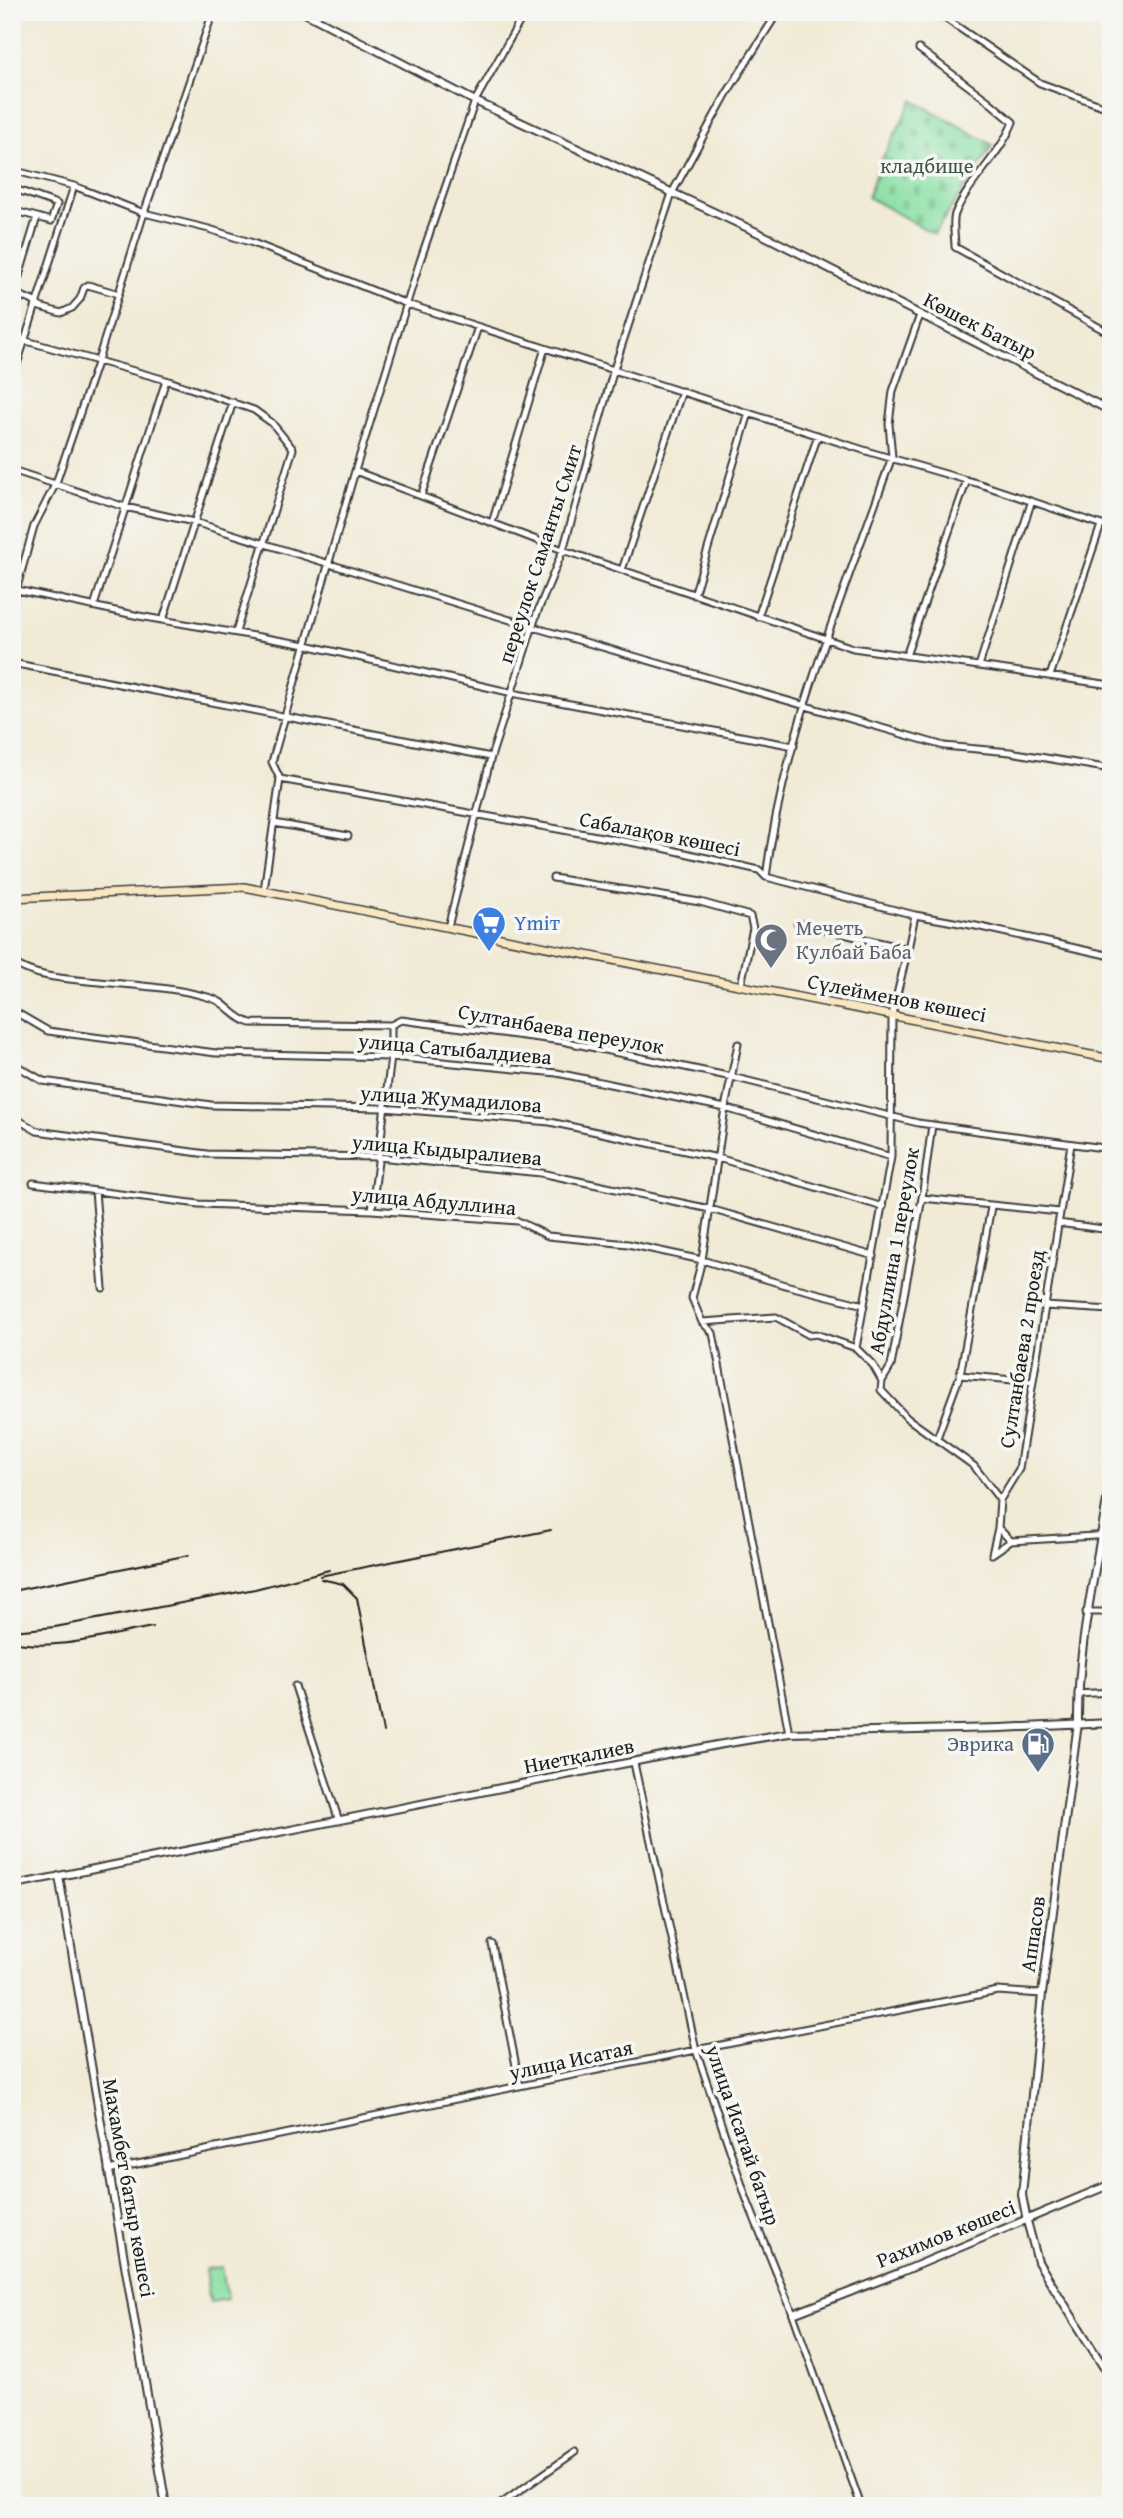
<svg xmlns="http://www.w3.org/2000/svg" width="1123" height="2518" viewBox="0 0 1123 2518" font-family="'Gentium Book Plus',serif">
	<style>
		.cemetery { fill: url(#cemetery-stones); stroke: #527e60; stroke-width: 2 }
		.pitch { fill: #89e0a4; stroke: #527e60; stroke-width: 2 }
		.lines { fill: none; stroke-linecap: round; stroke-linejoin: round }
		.minor-casing { stroke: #3c3b38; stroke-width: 9 }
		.tertiary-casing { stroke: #3c3b38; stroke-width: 10 }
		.secondary-casing { stroke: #3c3b38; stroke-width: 10 }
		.minor { stroke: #fff; stroke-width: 5 }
		.tertiary { stroke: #fff; stroke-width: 6 }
		.secondary { stroke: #f9e7c3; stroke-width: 7 }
		.rail { stroke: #1c1c1c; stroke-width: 2 }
		.labels { text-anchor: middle; stroke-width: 7; stroke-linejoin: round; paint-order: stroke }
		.park-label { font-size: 21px; fill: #3d5745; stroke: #f6f6f2 }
		.street-label { font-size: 21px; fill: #1c1c1c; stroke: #f6f6f2 }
		.shop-label { font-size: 21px; fill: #366cbe; stroke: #f6f6f2; text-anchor: start }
		.worship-label { font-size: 21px; fill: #5b616d; stroke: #f6f6f2; text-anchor: start }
		.service-label { font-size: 21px; fill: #4e5e75; stroke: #f6f6f2; text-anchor: end }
	</style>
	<defs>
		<pattern id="cemetery-stones" width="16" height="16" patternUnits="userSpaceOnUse" patternTransform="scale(1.75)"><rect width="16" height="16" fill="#89e0a4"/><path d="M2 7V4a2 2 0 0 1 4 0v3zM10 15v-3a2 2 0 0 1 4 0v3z" fill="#76c08d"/></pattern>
	</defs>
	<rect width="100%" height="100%" fill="#f6f6f2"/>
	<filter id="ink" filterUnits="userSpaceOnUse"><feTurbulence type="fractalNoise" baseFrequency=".0143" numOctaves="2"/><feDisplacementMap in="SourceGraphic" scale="14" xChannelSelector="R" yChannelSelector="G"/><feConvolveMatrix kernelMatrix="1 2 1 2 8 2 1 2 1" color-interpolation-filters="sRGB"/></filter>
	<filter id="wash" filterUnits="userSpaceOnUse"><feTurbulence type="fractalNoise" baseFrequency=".00686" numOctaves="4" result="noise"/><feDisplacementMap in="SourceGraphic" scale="28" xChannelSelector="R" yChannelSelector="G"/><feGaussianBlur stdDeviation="1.57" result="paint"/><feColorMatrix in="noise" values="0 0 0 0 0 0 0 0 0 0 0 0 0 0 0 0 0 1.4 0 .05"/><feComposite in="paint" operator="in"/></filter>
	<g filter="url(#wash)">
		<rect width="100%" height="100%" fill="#f1ead6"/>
		<path class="cemetery" d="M913,100L993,145L934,234L868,197L878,167Z"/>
		<path class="pitch" d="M222,2267L227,2299L210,2302L205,2269Z"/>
	</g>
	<g filter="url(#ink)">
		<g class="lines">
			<g class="minor-casing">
				<path id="minor" d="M936,12L1040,83L1111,109
					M919,49L987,100L1013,122C1000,156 968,182 955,214C952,223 955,237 955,247L1111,334
					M12,170L74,186L144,213L209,229L253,243L407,304L873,453L980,484L1111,528
					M12,188L57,204L51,221L12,210
					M12,225L16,211
					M12,293H14L37,217
					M14,293L33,301L40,307L61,313L72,308L80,299L84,288L88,285L119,294
					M12,337L166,380L254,410L272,423L293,449L236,632
					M12,380L74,186
					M12,470L125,507L194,522L533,627L944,746L1010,752L1111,769
					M355,471L563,550L853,648L1111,685
					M421,496L478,327
					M492,523L545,348
					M622,570L682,391
					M12,589L139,616L306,645L517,694L794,746
					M694,595L749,413
					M12,605L34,526L56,483L98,360L144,213L213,12
					M94,606L166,380
					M758,617L818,435
					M163,620L233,402
					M906,656L967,480
					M12,663L491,757
					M979,666L1031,503
					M1050,676L1101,525
					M280,779L663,848L759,870L766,877L915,915L976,926L1111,956
					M274,823L348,836
					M766,877C784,734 844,592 892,457L889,424L893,391L920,315
					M553,878L700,902L750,916L753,928L741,985
					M264,890L280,779L272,762L355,471L420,261L475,101L525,12
					M797,923L908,949L915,915
					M448,927L491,757L537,613L563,550L614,369L672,193L727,93L778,12
					M12,962C37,979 71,979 100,982C134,985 179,988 211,998C227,1002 233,1018 251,1023L391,1025L401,1020L562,1041L732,1077L918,1123L1111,1149
					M12,1010L48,1031L216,1053L391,1057L557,1073L725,1108L891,1157
					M738,1044L725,1108L702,1260L692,1298L702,1322L713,1333L789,1733
					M12,1063L43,1081L211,1105L384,1108L550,1122L718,1158L883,1207
					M12,1116L37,1131L207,1154L378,1157L541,1173L710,1209L874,1256
					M33,1183L199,1204L372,1210L518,1221L548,1236L628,1244L702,1260L785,1285L864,1305
					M95,1191L103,1288
					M922,1198L1060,1212
					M372,1210L391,1057V1025
					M1058,1223L1111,1230
					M1045,1306L1111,1310
					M702,1322L776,1317L809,1335L816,1334L856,1348L873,1365L882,1381L881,1390L907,1418L974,1466L1000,1500
					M856,1348L891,1157L892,1015L908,949
					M960,1375L1033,1382
					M882,1381L891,1366L922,1198L932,1125
					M937,1438L960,1375L991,1207
					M998,1528L1011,1541
					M992,1554L998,1528L1000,1500L1019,1469L1071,1144
					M992,1554L1011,1541L1111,1535
					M1086,1612H1111
					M295,1686L339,1821
					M1078,1694L1111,1692
					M634,1763L696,2050L747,2200L793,2314L861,2506
					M12,1885L59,1876
					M492,1944L520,2086
					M108,2170L696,2050L998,1991L1042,1994
					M498,2506L575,2452"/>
			</g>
			<g class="tertiary-casing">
				<path id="tertiary" d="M303,12L475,101L763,235L1111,411
					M1111,1473C1100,1557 1077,1638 1078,1723L1042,1994L1022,2195L1027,2221L1038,2262L1111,2379
					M793,2314L899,2273L1111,2184
					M166,2506L59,1876L717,1745L789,1733L1000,1728L1111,1723"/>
			</g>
			<g class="secondary-casing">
				<path id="secondary" d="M12,898L244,887L1111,1059"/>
			</g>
			<use href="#minor" class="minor"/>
			<use href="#tertiary" class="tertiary"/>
			<use href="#secondary" class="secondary"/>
			<path class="rail" d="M320,1576L551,1530
				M321,1579L343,1584L357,1598L383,1732
				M12,1591L189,1555
				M12,1631L55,1627L255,1589L329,1570
				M12,1642C58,1651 107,1635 153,1627"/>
		</g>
	</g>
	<defs>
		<g id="supermarket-pin" transform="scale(1.75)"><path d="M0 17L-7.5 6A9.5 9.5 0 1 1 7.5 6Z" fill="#3f7fe0" stroke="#f6f6f2"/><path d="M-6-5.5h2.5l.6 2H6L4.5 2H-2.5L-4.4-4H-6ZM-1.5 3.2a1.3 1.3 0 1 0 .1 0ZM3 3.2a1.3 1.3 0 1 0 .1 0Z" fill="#fff"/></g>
		<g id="mosque-pin" transform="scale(1.75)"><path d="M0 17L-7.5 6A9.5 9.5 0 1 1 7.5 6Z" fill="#6b7280" stroke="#f6f6f2"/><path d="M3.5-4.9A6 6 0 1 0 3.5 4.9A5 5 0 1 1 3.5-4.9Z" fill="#fff"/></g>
		<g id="fuel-pin" transform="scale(1.75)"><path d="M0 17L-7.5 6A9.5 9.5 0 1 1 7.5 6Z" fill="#5c6f8a" stroke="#f6f6f2"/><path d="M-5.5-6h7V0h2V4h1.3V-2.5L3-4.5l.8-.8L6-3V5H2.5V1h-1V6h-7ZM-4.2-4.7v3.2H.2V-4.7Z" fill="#fff"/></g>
	</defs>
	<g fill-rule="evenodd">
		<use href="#supermarket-pin" x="489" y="923"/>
		<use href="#mosque-pin" x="771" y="940"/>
		<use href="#fuel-pin" x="1038" y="1744"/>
	</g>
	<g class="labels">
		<g class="park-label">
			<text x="927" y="173">кладбище</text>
		</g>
		<g class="street-label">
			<text transform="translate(980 326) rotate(27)" y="7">Көшек Батыр</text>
			<text transform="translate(540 554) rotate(-72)" y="7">переулок Саманты Смит</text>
			<text transform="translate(660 834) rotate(11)" y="7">Сабалақов көшесі</text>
			<text transform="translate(897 998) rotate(11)" y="7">Сүлейменов көшесі</text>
			<text transform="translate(561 1029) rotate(10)" y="7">Султанбаева переулок</text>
			<text transform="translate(455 1049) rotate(5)" y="7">улица Сатыбалдиева</text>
			<text transform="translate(451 1099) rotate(4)" y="7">улица Жумадилова</text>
			<text transform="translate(447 1150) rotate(5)" y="7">улица Кыдыралиева</text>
			<text transform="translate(434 1201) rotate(5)" y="7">улица Абдуллина</text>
			<text transform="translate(894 1251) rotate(-80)" y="7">Абдуллина 1 переулок</text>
			<text transform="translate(1022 1349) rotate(-81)" y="7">Султанбаева 2 проезд</text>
			<text transform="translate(579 1756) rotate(-11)" y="7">Ниетқалиев</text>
			<text transform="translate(1033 1934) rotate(-82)" y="7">Аппасов</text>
			<text transform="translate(571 2060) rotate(-12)" y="7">улица Исатая</text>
			<text transform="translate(743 2135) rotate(71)" y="7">улица Исатай батыр</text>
			<text transform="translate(129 2188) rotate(80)" y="7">Махамбет батыр көшесі</text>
			<text transform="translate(946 2234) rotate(-22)" y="7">Рахимов көшесі</text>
		</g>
		<g class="shop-label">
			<text x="514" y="930">Ymiт</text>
		</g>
		<g class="worship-label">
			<text x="796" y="935">Мечеть<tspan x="796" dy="24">Кулбай Баба</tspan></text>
		</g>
		<g class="service-label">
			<text x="1014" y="1751">Эврика</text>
		</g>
	</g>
	<rect width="1123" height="2518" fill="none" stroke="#f6f6f2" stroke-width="42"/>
</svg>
